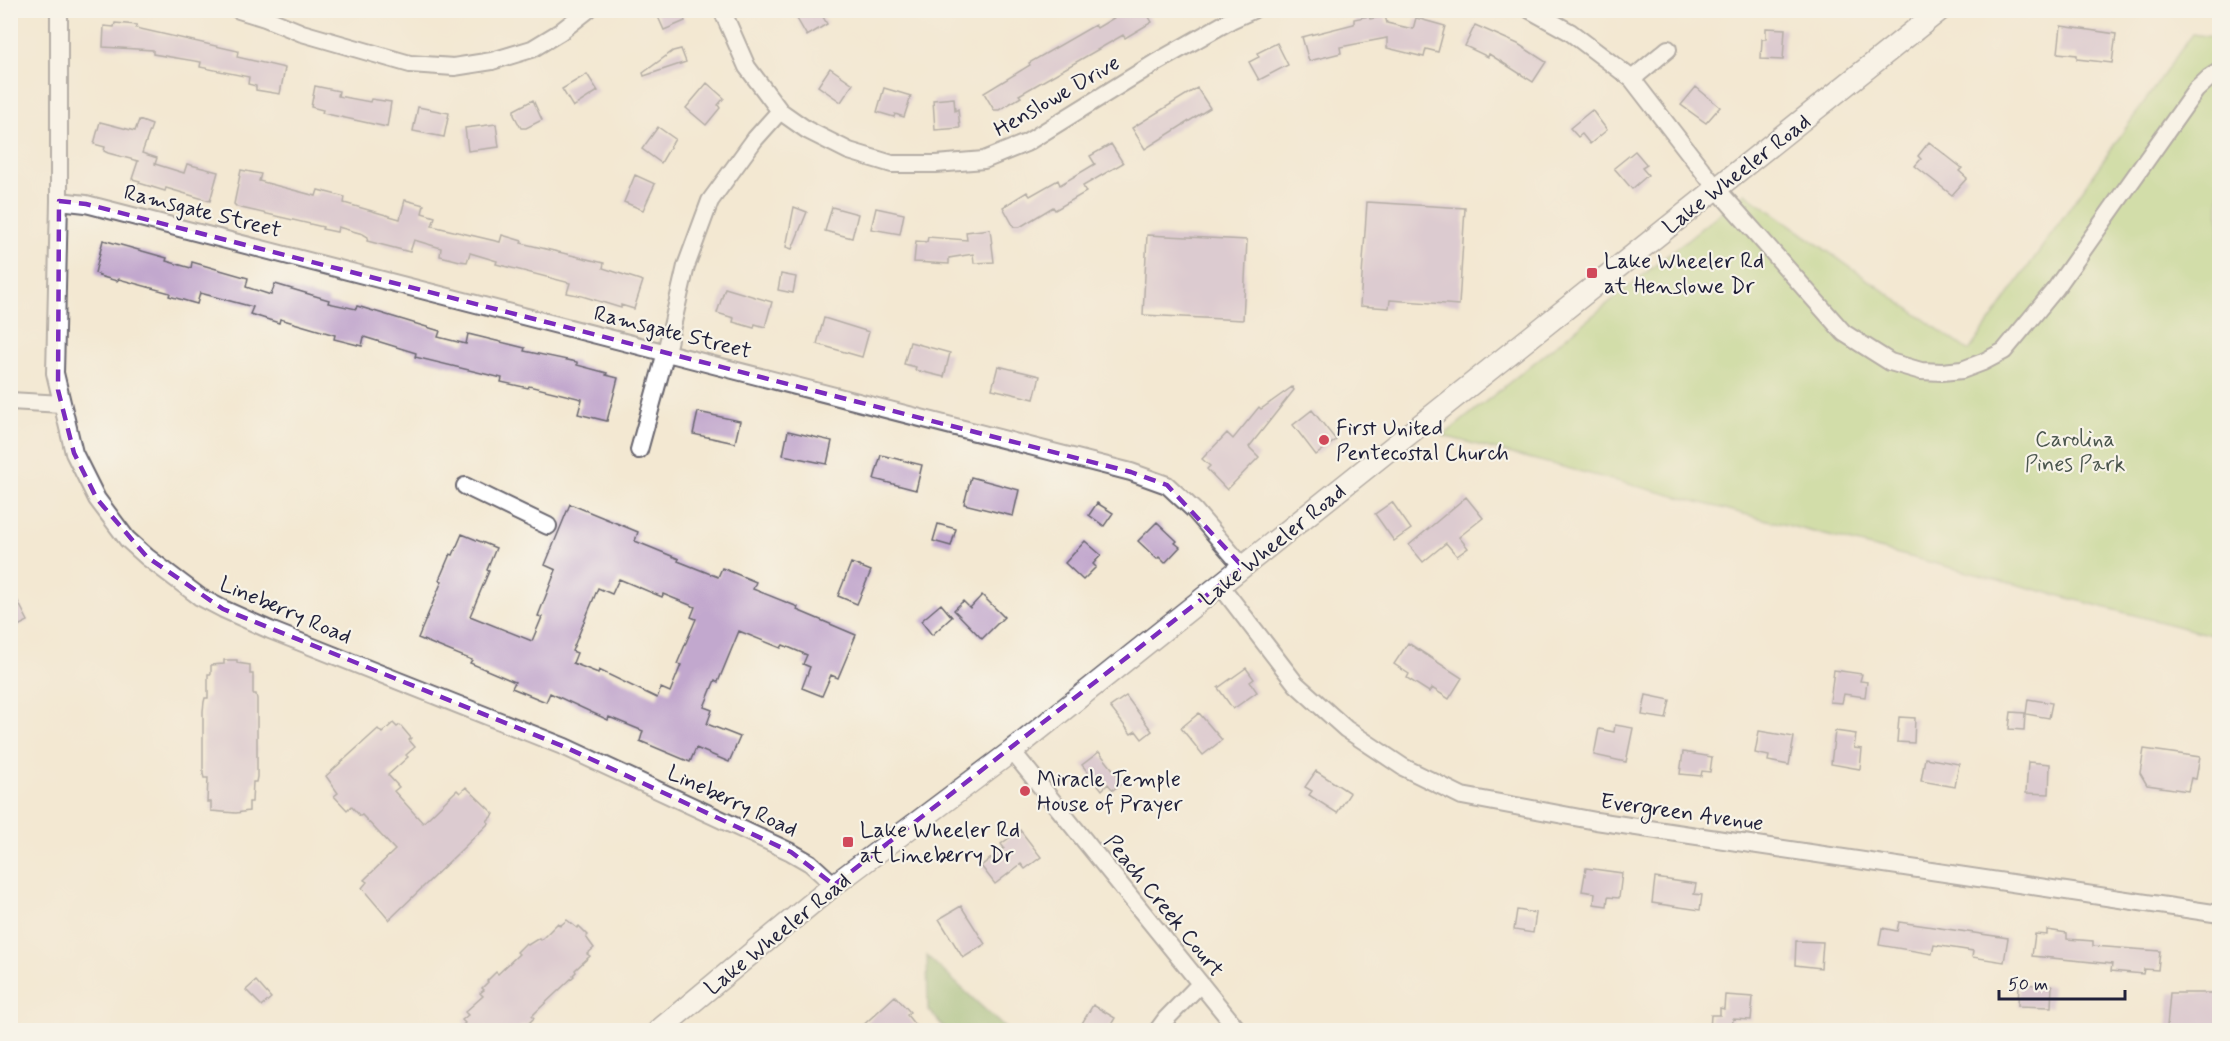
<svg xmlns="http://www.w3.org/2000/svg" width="2230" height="1041" viewBox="0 0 2230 1041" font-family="Mynerve,sans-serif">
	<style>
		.green { fill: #acd079; stroke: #67795a; stroke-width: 1.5 }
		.forest { fill: #89b269; stroke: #566a52; stroke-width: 1.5 }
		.building { fill: #c2a8ce; fill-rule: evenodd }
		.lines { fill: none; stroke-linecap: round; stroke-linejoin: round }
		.minor-casing { stroke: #6b6770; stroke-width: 20 }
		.major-casing { stroke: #6b6770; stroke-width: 24 }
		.minor { stroke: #fff; stroke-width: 16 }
		.major { stroke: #fff; stroke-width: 21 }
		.marked { fill: none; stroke: #7b2cbf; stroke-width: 4.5; stroke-dasharray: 12 8; stroke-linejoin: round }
		.poi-dot { fill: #d1495b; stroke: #f7f3e8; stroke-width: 2 }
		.labels { text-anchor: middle; stroke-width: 4.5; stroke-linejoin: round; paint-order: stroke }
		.street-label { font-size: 22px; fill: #22223b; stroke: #f7f3e8 }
		.poi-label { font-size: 22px; fill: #22223b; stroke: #f7f3e8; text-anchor: start }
		.park-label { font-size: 22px; fill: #4b564e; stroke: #f7f3e8 }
	</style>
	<rect width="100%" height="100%" fill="#f7f3e8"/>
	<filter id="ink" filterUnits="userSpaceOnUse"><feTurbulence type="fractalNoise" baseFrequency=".0167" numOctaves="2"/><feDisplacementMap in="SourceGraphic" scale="12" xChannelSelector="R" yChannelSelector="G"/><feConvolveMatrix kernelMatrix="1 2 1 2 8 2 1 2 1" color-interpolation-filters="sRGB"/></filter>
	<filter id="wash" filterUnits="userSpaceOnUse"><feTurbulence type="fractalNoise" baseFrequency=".008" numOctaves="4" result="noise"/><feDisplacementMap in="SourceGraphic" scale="24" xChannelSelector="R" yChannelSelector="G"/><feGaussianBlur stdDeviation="1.35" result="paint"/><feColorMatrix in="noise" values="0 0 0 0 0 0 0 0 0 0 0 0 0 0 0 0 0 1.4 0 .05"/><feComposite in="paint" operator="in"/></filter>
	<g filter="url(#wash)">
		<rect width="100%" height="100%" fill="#f3e8d2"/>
		<path class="green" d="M2192,34L2219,38V637L1443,436L1745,193L1969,351Z"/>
		<path class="forest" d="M927,956L1007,1030H946L928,1009Z"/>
		<g id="blocks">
			<path class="building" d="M655,10H680L685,21L664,30Z
				M792,10H819L827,24L807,36Z
				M1127,10H1145L1152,22L1125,38L1123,35L1019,95L1021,97L999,110H994L984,93L1030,65L1029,63L1095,25L1097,28Z
				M1369,16L1370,19L1385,16L1387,23L1413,29L1416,18L1445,26L1438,52L1426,49L1424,57L1387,48V38L1340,47L1341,53L1309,61L1302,37L1354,24V19Z
				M115,23L137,25L136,28L238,51L237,57L285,68L280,94L256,90V86L248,84L249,77L200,67L201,62L153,54V50L103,47L104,26L114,27Z
				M1475,25L1518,44L1546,62L1533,82L1489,54L1488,57L1465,46Z
				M2061,26L2116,34L2112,63L2077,59V55L2058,53Z
				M1766,28L1785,29L1783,60L1761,59L1762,39H1766Z
				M1277,43L1288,65L1259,80L1249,62L1259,57L1257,53Z
				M681,49L686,62L644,76L643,73L673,51Z
				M830,68L853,84L841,102L818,86Z
				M587,74L598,91L573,107L562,89Z
				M707,83L724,98L718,105L720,108L706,125L686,108Z
				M315,86L339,91L338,96L370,102L371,99L391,102L387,127L322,113L323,110L311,107Z
				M1696,87L1720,107L1706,123L1681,105Z
				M884,88L911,96L904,117L895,114L894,117L877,112Z
				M1197,88L1210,108L1145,149L1132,128Z
				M954,98L955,111L958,109L960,128L935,130L933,100Z
				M533,100L542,120L526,128H521L514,115V110Z
				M418,107L449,113L444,137L413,131Z
				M1592,110L1607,130L1590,144L1582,134L1578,137L1570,128Z
				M139,120L152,125L142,153L157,158L155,164L184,173L187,164L218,172L210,201L166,188L165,191L139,183L140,181L132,179L138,161L108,153L104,151L105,147L94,144L100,122L135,131Z
				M496,124L499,147L468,151L465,128Z
				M658,127L675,139L661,163L642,149Z
				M1929,142L1962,168L1959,171L1967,178L1952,195L1915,166L1921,159L1918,156Z
				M1111,144L1123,163L1083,186L1086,192L1055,210L1053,207L1020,227H1014L1003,207L1027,192L1030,196L1058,180L1060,185L1095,164L1090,156Z
				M1635,151L1647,165L1642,168L1648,175L1632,189L1614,168Z
				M241,170L261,174L259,181L316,196L318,190L345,197L344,203L400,219L405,200L424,205L422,213L435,217L432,226L500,242L502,235L522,241L521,243L604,263L603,268L643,281L634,309L621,305V308L582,296L567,293L570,283L496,264L497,261L470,253L467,262L460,261L440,256L441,248L414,240L410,252L367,241L368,237L363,234L338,227L337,232L322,229L323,227L237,207L234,204Z
				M635,175L655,184L643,210L624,202Z
				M1367,202L1465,208L1459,305L1390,300L1389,308L1360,306Z
				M794,207L807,212L792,249L786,247Z
				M832,207L858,214L852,238L825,231Z
				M876,208L904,214L900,234L871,229Z
				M990,229L994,262L974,263L973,254L949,258V264L914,262L916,241L927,242L928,237L967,240L966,232Z
				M1147,235L1247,240L1243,320L1143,315Z
				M103,240L167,258L166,261L191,268L192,262L248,278L246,287L271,295L275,284L329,300L328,303L356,309L357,306L440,331L438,337L466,344L468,334L525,348L524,351L577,362V365L607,373L606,375L618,378L607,421L578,414L582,399L529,386L528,388L501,382L502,378L415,357L416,353L364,337L362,346L334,339L335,335L280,319L279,323L250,314L253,307L200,293L197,304L169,296L170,293L119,279L117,281L99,276L100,275L95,273Z
				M781,274L796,277L793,293L778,290Z
				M725,288L772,302L765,327L755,324L754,328L733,322L734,318L717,313Z
				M824,318L869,332L862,357L817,344Z
				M910,342L950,353L944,377L915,370L916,367L904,364Z
				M998,366L1040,376L1034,399L992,389Z
				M1292,387L1294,390L1249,447L1259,457L1227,490L1207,469L1210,466L1202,459L1227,433L1233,439L1259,407L1261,409Z
				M1312,410L1336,440L1316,455L1293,425Z
				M698,412L740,421L735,443L693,434Z
				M788,431L832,441L827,464L783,455Z
				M881,455L922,465L916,490L874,479Z
				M971,477L1019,490L1013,516L964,504Z
				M1466,497L1483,518L1459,537L1468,548L1457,556L1446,543L1423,562L1409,545Z
				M1392,502L1411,529L1394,541L1375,514Z
				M1097,503L1113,513L1104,526L1089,515Z
				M570,504L638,532L635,541L679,559L678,561L718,577L722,568L756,582L753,589L798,607L797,610L856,635L838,678L831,675L822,696L802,688L810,667L803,664L807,655L783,645L781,648L739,631L718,682L715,680L704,707L712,710L707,724L740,737L729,762L696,748L690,762L640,741L643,731L609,717L608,720L550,693L546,702L512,688L515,682L470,663L472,660L418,638L442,581L439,580L450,554L453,555L462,534L496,548L487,570L489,571L470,616L532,641L542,617L538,616L556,570L545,565ZM619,579L662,597L663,594L695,607L691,617L696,619L677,664L681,665L670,692L661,688L657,698L599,670L598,673L573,663L577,653L572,651L598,588L612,594Z
				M1157,522L1177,541L1175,543L1180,547L1165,563L1159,557L1157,559L1138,541Z
				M938,524L956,529L951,546L933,541Z
				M1085,541L1101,555L1093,564L1096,567L1083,580L1065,563Z
				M851,563L871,571L857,604L838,596Z
				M10,586L28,621L10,630Z
				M982,595L1004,617L982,639L954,610L963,601L970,608Z
				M941,604L952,617L932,635L921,621Z
				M1408,643L1462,678L1449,699L1432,688L1429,692L1407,678L1409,674L1394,664Z
				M224,660H237V663L250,665V674H253V694H256L257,699V777L256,782H253L252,802H249V811L236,813L211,811V802H207L208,778H204L203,774V711L204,702L205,698H208V674H211V665L224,664Z
				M1246,668L1254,679L1250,682L1257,692L1233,709L1218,688Z
				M1834,670L1862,674L1860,681L1867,682L1865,697L1844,694L1842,703L1830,702Z
				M1646,695L1670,700L1666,719L1642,715Z
				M1126,696L1152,731L1142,739L1136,731L1131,734L1110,707Z
				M2028,699L2052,703L2049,718L2026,714Z
				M2011,712L2025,713L2024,730L2009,729Z
				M1199,713L1222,740L1203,755L1181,728Z
				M1899,717L1915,718L1914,743L1897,742Z
				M393,723L397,727L400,725L411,738L409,740L415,747L406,755L408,757L388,775L399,787L394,791L423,823L457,790L460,793L466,787L494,814L487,821L489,823L389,920L362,888L367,882L364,880L395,850L362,815L360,816L351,806L347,810L334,796L338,793L326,776L378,729L382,733Z
				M1615,725L1633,728L1626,762L1594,755L1599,729L1614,732Z
				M1759,731L1794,737L1789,765L1768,761L1769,756L1755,753Z
				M1835,731L1856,734L1854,748L1862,749L1860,769L1831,764Z
				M2144,749L2200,757L2196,779L2191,778L2188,791L2147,785L2140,773Z
				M1099,752L1123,782L1113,790L1108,784L1102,790L1082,765Z
				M1683,752L1712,757L1710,772L1702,771L1701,776L1680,774Z
				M1925,758L1959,764L1955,787L1921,781Z
				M2028,762L2050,764L2049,794L2026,793Z
				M1316,771L1350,793L1337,813L1309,795L1312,791L1305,787Z
				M1020,830L1041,857L1025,869L1021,864L995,884L981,866L1004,848L1001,844Z
				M1586,868L1622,873L1619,898L1608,897L1607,906L1594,904L1595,893L1582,891Z
				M1655,878L1696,884L1694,894L1702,895L1700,910L1652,903Z
				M961,906L985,944L963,958L939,919Z
				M1517,910L1536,913L1533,933L1514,930Z
				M567,920L577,928L579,926L588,935L586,937L594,948L587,954L590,956L575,970L576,972L573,975L574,976L538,1010L532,1016L534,1018L525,1027L523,1025L517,1030H458L465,1023L462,1020L468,1015L465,1012L483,996L480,993L484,990L482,988L488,982L487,981L496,972L498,974L519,954L517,952L526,943L528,945L539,938L541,940L558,923L560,926Z
				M1899,922L2008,938L2004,962L1972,957L1973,951L1934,945L1932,954L1879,945L1882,928L1897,931Z
				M2047,930L2067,933V939L2093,941V946L2160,951L2158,970L2144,969L2143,974L2111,971L2112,964L2032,956L2035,934L2047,935Z
				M1796,941L1823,942L1821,968L1795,965Z
				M256,981L271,998L262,1006L246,990Z
				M2019,984L2052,986L2051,1007L2018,1006Z
				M2170,993H2220L2219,1030L2169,1029L2167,1027Z
				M1725,995L1753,997L1751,1020L1733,1019L1732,1030H1710L1711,1015H1720V1008L1724,1009Z
				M895,996L910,1012L907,1015L919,1030H858Z
				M1093,1005L1115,1018L1108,1030H1090L1081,1025Z"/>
		</g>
	</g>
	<g filter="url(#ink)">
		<use href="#blocks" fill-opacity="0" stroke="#6b6770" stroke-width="1.5"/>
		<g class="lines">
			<g class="minor-casing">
				<path id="minor" d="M59,10V201L55,373L74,453L97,499L127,539L147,557L200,597L223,609L270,630L565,747L791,852L810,863L834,885
					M239,10L265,18L302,33L410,64L454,67L492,61L532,49L560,32L588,10
					M722,10L747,67L780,111L807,130L849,151L892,164H936L984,160L1026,143L1155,63L1231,20L1253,10
					M1530,10L1570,32L1632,79L1716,188L1844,333L1890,362L1921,371L1942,372L1962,370L1983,362L2004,351L2056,288L2196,90L2209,78L2220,71
					M1632,79L1668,49
					M59,201L86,204L1131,472L1167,485L1194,510L1243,567
					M10,401L62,404
					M639,450L666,352L686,266L710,201L755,139L780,111
					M465,486L548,526
					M1220,585L1296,684L1346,729L1403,767L1462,796L1596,821L2220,914
					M1012,751L1238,1030
					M1158,1030L1166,1019L1200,984"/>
			</g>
			<g class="major-casing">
				<path id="major" d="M659,1030L834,885L1012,751L1940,10"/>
			</g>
			<use href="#minor" class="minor"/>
			<use href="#major" class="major"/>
		</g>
	</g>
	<path d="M0 0H2230V1041H0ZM59,201L86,204L1131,472L1167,485L1243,567L834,885L791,852L565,747L223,609L147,557L97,499L74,453L58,390Z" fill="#f3e8d2" fill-opacity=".55" fill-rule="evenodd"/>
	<path class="marked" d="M59,201L86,204L1131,472L1167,485L1243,567L834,885L791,852L565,747L223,609L147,557L97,499L74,453L58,390Z"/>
	<g class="poi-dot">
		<rect x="1586" y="267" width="12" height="12" rx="3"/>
		<circle cx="1324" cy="440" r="6"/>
		<circle cx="1025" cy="791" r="6"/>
		<rect x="842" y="836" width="12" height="12" rx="3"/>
	</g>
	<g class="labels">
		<g class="street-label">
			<text transform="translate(1056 95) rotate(-30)" y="8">Henslowe Drive</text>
			<text transform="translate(1736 173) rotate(-38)" y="8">Lake Wheeler Road</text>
			<text transform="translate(203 210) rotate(14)" y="8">Ramsgate Street</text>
			<text transform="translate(673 331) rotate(14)" y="8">Ramsgate Street</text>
			<text transform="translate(1272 544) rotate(-39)" y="8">Lake Wheeler Road</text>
			<text transform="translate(286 609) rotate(23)" y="8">Lineberry Road</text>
			<text transform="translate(733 800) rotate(25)" y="8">Lineberry Road</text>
			<text transform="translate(1682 811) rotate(8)" y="8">Evergreen Avenue</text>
			<text transform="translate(1165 905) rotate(51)" y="8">Peach Creek Court</text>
			<text transform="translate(777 933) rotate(-39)" y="8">Lake Wheeler Road</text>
		</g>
		<g class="poi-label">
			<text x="1604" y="268">Lake Wheeler Rd<tspan x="1604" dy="25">at Henslowe Dr</tspan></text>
			<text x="1336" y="435">First United<tspan x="1336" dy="25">Pentecostal Church</tspan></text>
			<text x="1037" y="786">Miracle Temple<tspan x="1037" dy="25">House of Prayer</tspan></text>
			<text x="860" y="837">Lake Wheeler Rd<tspan x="860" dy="25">at Lineberry Dr</tspan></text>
		</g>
		<g class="park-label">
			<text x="2075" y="446">Carolina<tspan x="2075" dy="25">Pines Park</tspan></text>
		</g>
	</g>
	<rect width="2230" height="1041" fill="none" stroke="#f7f3e8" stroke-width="36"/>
	<path d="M1999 990v9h126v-9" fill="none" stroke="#22223b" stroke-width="3"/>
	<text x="2008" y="990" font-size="18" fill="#22223b" stroke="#f7f3e8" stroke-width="4.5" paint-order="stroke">50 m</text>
</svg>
